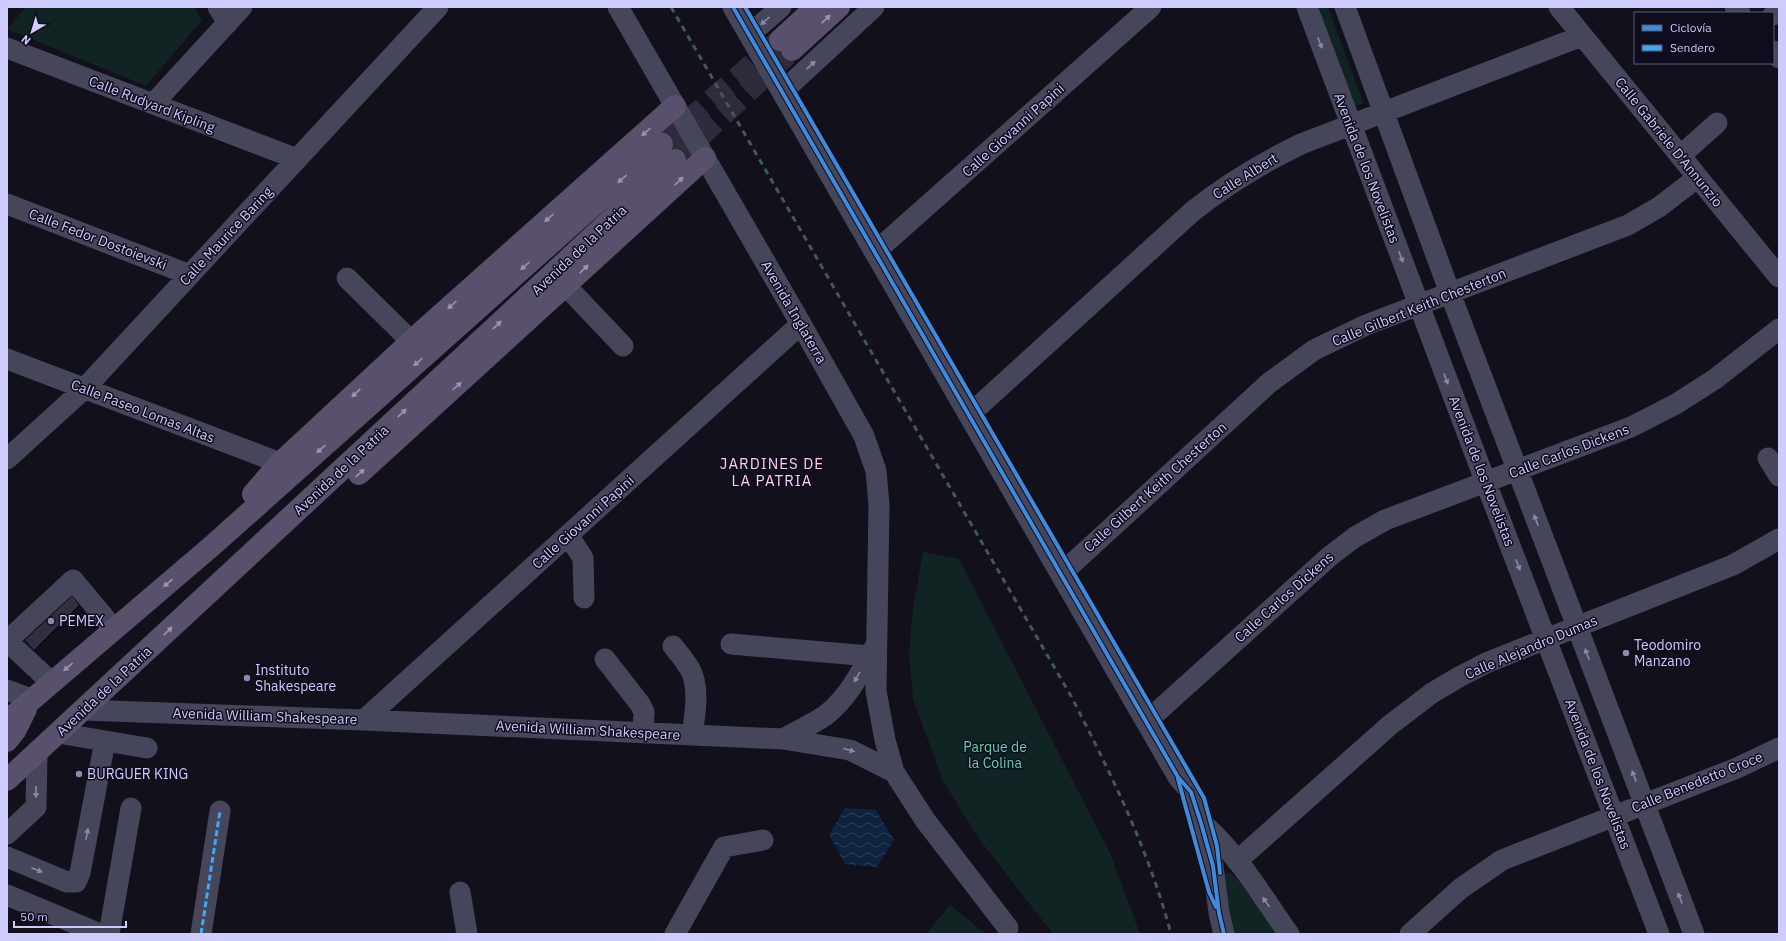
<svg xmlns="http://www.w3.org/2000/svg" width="1786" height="941" viewBox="0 0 1786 941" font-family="'IBM Plex Sans',sans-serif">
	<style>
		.green { fill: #102423 }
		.water { fill: url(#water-waves) }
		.building { fill: #302e3c; stroke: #3d3a4d; filter: url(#shadow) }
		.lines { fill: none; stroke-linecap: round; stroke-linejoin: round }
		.major-tunnel { stroke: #2e2c3c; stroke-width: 22; stroke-dasharray: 22 11; stroke-linecap: butt }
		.minor { stroke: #46465a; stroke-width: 21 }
		.major { stroke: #59506c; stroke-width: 22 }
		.rail { stroke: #405661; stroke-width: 3; stroke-dasharray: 6 5; stroke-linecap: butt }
		.quiet { stroke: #3fa9f5; stroke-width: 3; stroke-dasharray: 6 3; stroke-linecap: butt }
		.cycleway-casing { stroke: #0e0d1d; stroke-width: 6 }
		.cycleway { stroke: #408adc; stroke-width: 4 }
		.oneway { fill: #9994bb }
		.oneway2 { fill: #8a89ab }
		.poi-dot { fill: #8c8aad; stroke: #0e0d1d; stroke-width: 1.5 }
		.labels { text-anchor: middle; stroke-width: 3; stroke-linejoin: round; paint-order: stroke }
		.street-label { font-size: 14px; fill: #cdccfc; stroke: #0e0d1d }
		.poi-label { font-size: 14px; fill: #cdccfc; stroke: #0e0d1d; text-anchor: start }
		.park-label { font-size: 14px; fill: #5cd7ae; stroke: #0e0d1d }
		.neighbourhood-label { font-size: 15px; letter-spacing: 1px; fill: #fccdef; stroke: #0e0d1d }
	</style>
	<defs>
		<pattern id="water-waves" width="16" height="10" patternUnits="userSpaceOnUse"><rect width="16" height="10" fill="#0e233d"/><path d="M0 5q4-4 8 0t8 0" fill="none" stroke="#30425a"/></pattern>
		<filter id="shadow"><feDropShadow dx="3.5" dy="-3.5" stdDeviation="2" flood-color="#0009"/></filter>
	</defs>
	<rect width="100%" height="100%" fill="#12101a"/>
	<path class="green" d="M26,7H194L202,20L146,86L7,29Z
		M1313,7H1328L1364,104L1350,106Z
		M923,552L959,559L1110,853L1140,934H1053L979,839L943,781L913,699L909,654L913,608Z
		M1225,873H1230L1235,876L1279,934H1234L1221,880Z
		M950,905L986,934H926Z"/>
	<path class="water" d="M845,808L876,810L894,840L877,867L845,864L829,835Z"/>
	<path class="building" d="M72,597L78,605L34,649L26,640Z"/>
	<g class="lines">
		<path class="major-tunnel" d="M662,144L780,40
			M675,160L792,50"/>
		<path class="minor" d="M218,7L228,23
			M618,7L801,324L864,436L876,471L879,505L876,691L885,740L894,772
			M733,7L1178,777L1191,792L1201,823L1213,866L1219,913L1224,934
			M1307,7L1486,483L1659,934
			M1345,7L1450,293L1694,934
			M1559,7L1779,277
			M1735,7L1740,13
			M1773,15L1779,10
			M749,35L781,7
			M7,48L297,159
			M1773,51L1779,58
			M782,92L874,7
			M153,104L242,7
			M1680,156L1717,123
			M7,204L190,275
			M875,252L1151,7
			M347,278L411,341
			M566,286L623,346
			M7,359L280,463
			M969,415L1193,211C1227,184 1262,163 1301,144L1582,36
			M1768,458L1779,476
			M7,459L84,389L438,7
			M568,535L583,558L584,598
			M1061,574L1269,383L1314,350L1366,325L1628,225L1659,207L1697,178
			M7,641L73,580L114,629
			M7,641L51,682
			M731,644L870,656
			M673,646C679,653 685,661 690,669C700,687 695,715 692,735
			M605,659L640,704L644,712L643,732
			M7,690L31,699
			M83,710L364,720L783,739L850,750L894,772L925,820L1008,928
			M364,720L801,324
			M1147,721L1330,556L1355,537L1385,520L1631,427L1676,404L1715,379L1779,329
			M58,733L147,748
			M783,739C797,731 813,724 826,715C849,697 862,670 876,645
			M1202,823C1237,853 1262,896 1289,934
			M7,834L36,807L37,753
			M7,857L67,882H76L80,873L105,741
			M1237,861L1390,725L1432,693L1459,677L1486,663L1546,639L1733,565L1779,539
			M460,892L467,934
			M7,895L100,934
			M109,934L131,808
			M201,934L220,811
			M675,934L724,847L763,840
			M1410,934L1460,889L1502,860L1737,768L1779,748"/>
		<path class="major" d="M780,40L816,7
			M792,50L839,7
			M359,474L705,158
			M253,494L280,463L419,334L675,106
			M7,721L213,545L662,144
			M7,741L15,731L26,709
			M7,780L675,160"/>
		<path class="rail" d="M671,7L1071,696C1110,772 1149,850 1171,934"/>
		<path class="quiet" d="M201,934L220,811"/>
		<g class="cycleway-casing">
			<path id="cycleway" d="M733,7L1178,777L1191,792L1201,823L1213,866L1219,913L1224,934
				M745,7L1204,798L1217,846L1220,873
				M1178,779L1209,892L1216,907"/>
		</g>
		<use href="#cycleway" class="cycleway"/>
	</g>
	<defs><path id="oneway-solid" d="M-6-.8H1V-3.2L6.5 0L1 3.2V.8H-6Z"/></defs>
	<g class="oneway">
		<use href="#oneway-solid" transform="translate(826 19) rotate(-43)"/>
		<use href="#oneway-solid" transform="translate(646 132) rotate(138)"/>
		<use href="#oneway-solid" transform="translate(622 179) rotate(139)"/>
		<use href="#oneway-solid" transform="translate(679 181) rotate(-43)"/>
		<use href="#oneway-solid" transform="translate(549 218) rotate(138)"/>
		<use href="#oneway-solid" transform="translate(525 266) rotate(138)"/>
		<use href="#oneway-solid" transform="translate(584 269) rotate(-43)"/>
		<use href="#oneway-solid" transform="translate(452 305) rotate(138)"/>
		<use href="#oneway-solid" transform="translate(497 325) rotate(-43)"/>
		<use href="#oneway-solid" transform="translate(418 362) rotate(138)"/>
		<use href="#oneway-solid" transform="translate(457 386) rotate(-42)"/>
		<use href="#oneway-solid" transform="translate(356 393) rotate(137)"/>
		<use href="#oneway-solid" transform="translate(402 413) rotate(-43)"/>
		<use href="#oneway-solid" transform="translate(321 449) rotate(138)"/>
		<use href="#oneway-solid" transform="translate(360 473) rotate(-42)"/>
		<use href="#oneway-solid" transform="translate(168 583) rotate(140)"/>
		<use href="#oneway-solid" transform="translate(168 631) rotate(-43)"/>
		<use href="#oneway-solid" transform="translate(68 667) rotate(140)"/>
	</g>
	<g class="oneway2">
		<use href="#oneway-solid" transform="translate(765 21) rotate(138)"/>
		<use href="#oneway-solid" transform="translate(1320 43) rotate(69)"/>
		<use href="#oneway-solid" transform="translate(811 65) rotate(-43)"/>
		<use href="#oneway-solid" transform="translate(1401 257) rotate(69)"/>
		<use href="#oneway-solid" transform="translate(1446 379) rotate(69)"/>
		<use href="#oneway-solid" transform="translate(1536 520) rotate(-111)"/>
		<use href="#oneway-solid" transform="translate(1518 565) rotate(69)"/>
		<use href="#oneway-solid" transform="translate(1587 654) rotate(-111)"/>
		<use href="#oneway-solid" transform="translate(857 677) rotate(120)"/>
		<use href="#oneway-solid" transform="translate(849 750) rotate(15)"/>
		<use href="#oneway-solid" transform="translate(1634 776) rotate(-111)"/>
		<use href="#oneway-solid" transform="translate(36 792) rotate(90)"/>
		<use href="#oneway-solid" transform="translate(87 834) rotate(-79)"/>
		<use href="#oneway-solid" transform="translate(37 870) rotate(23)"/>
		<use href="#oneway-solid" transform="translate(1680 898) rotate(-111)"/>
		<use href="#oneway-solid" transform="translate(1266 902) rotate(-126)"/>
	</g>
	<g class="poi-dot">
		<circle cx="51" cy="621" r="4"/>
		<circle cx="1626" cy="653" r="4"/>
		<circle cx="247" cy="678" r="4"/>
		<circle cx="79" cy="774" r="4"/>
	</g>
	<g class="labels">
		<g class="street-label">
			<text transform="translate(152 104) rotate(21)" y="5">Calle Rudyard Kipling</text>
			<text transform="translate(1013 130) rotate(-42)" y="5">Calle Giovanni Papini</text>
			<text transform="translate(1669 142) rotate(51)" y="5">Calle Gabriele D'Annunzio</text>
			<text transform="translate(1367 168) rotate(69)" y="5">Avenida de los Novelistas</text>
			<text transform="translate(1245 176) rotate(-32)" y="5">Calle Albert</text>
			<text transform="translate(226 236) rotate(-47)" y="5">Calle Maurice Baring</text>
			<text transform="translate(98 239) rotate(21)" y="5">Calle Fedor Dostoievski</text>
			<text transform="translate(579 250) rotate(-43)" y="5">Avenida de la Patria</text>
			<text transform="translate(1419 307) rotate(-22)" y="5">Calle Gilbert Keith Chesterton</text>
			<text transform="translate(794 312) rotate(60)" y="5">Avenida Inglaterra</text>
			<text transform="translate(143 411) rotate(21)" y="5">Calle Paseo Lomas Altas</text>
			<text transform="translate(1569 451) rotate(-21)" y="5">Calle Carlos Dickens</text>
			<text transform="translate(341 470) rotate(-43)" y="5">Avenida de la Patria</text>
			<text transform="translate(1482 471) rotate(69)" y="5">Avenida de los Novelistas</text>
			<text transform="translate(1155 487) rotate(-42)" y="5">Calle Gilbert Keith Chesterton</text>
			<text transform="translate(583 522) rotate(-42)" y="5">Calle Giovanni Papini</text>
			<text transform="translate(1284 597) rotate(-42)" y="5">Calle Carlos Dickens</text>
			<text transform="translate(1531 647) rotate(-23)" y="5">Calle Alejandro Dumas</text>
			<text transform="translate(104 691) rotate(-43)" y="5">Avenida de la Patria</text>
			<text transform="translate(265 716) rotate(2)" y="5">Avenida William Shakespeare</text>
			<text transform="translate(588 730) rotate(3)" y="5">Avenida William Shakespeare</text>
			<text transform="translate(1598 774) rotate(69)" y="5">Avenida de los Novelistas</text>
			<text transform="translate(1697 782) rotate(-22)" y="5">Calle Benedetto Croce</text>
		</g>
		<g class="poi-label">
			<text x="59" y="626">PEMEX</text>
			<text x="1634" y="650">Teodomiro<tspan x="1634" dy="16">Manzano</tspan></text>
			<text x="255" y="675">Instituto<tspan x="255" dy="16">Shakespeare</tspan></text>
			<text x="87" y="779">BURGUER KING</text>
		</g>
		<g class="park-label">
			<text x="995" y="752">Parque de<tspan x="995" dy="16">la Colina</tspan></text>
		</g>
		<g class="neighbourhood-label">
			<text x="772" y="469">JARDINES DE<tspan x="772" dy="17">LA PATRIA</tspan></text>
		</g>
	</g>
	<rect width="1786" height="941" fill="none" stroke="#cdccfc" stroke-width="16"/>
	<rect x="1634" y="12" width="140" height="52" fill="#0e0d1d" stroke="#5a5976"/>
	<rect x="1642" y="25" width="20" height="6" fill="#408adc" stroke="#5a5976"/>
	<text x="1670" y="32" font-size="12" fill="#cdccfc">Ciclovía</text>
	<rect x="1642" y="45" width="20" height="6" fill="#3fa9f5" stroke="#5a5976"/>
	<text x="1670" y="52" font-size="12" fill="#cdccfc">Sendero</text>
	<g transform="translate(32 32) rotate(218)" stroke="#0e0d1d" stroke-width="3" paint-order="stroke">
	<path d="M0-3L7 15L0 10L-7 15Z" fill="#cdccfc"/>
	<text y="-6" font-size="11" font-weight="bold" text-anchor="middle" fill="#cdccfc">N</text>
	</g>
	<path d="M14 921v6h112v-6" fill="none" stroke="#cdccfc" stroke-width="2"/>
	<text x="20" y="921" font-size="12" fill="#cdccfc" stroke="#0e0d1d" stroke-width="3" paint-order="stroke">50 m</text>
</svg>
